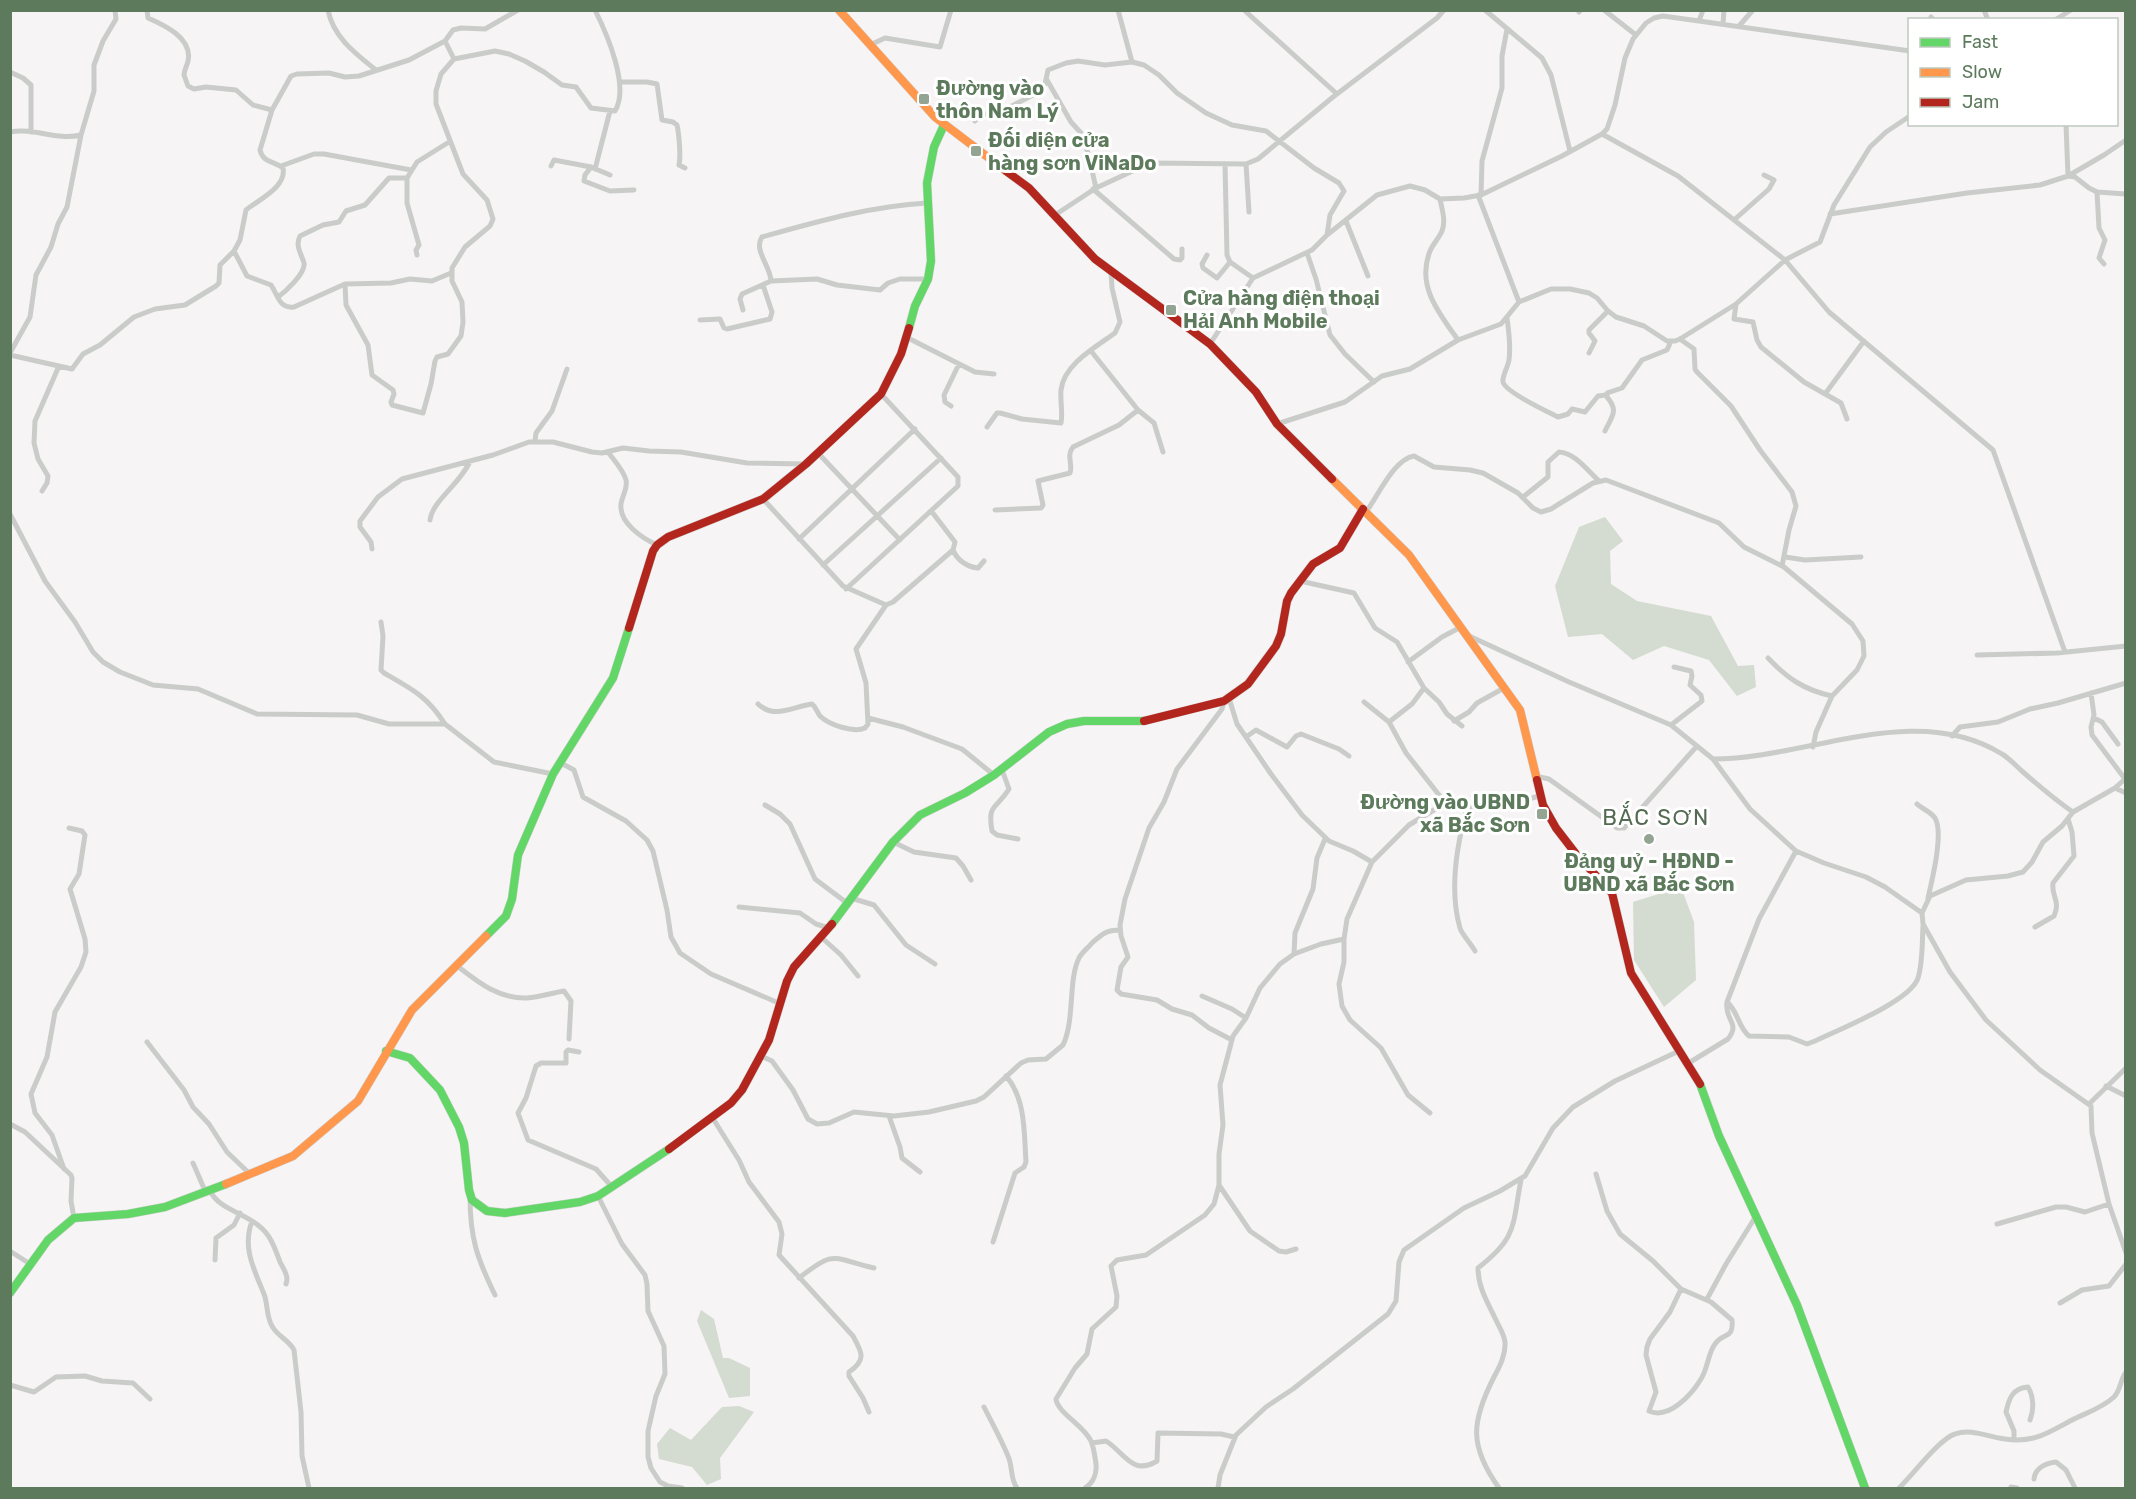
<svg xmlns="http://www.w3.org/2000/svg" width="2136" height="1499" viewBox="0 0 2136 1499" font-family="Rubik,sans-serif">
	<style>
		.water { fill: #d4dbd0 }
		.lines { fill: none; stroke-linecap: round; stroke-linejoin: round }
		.fast-casing { stroke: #d0d2d0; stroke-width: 9 }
		.slow-casing { stroke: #d0d2d0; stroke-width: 9 }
		.jam-casing { stroke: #d0d2d0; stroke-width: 9 }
		.street { stroke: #caccca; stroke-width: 5 }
		.fast { stroke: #63d668; stroke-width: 8 }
		.slow { stroke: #ff974d; stroke-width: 8 }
		.jam { stroke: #b3261e; stroke-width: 8 }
		.poi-dot { fill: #93a592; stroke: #fff; stroke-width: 2 }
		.labels { text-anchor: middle; stroke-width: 6; stroke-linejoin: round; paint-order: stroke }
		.poi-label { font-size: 20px; font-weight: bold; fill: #5d7b5c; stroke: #fff; text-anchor: start }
		.quarter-label { font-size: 22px; letter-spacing: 1.5px; fill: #536b52; stroke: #fff }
	</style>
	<rect width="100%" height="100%" fill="#f6f4f5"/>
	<path class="water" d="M1605,517L1623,541L1610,551L1611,584L1637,601L1711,616L1738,666L1754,665L1756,687L1737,696L1709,660L1664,646L1633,660L1602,634L1568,637L1555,586L1579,527Z
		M1681,887L1694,922L1696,980L1664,1007L1634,960L1633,902Z
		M701,1310L714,1319L723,1358H729L750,1368V1396L729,1398L697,1321Z
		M739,1406L754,1412L720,1458L721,1479L707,1485L692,1467L659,1459L657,1444L670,1428L691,1440L722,1407Z"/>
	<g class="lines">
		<g class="fast-casing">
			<path id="fast" d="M909,328L915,306L928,279L931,261L927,183L934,147L944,125
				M832,924L893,842L920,815L965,793L994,775L1049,732L1067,724L1084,721H1144
				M486,936L506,916L512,899L518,855L553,774L613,678L629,628
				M386,1051L410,1058L440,1090L459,1127L464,1143L469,1190L472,1200L487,1211L505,1213L580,1202L598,1196L669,1149
				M1700,1084L1719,1136L1797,1305L1865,1488
				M10,1293L48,1240L74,1218L128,1214L165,1207L226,1184"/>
		</g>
		<g class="slow-casing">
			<path id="slow" d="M839,10L935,117L1006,171
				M1332,479L1409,555L1520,710L1537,780
				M226,1184L293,1156L358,1101L412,1010L486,936"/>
		</g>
		<g class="jam-casing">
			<path id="jam" d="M1006,171L1029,188L1095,259L1210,344L1256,392L1277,424L1332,479
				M629,628L653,551L657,545L668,537L763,499L806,464L881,394L901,354L909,328
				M1144,721L1224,701L1248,684L1276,646L1281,634L1287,601L1291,593L1313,564L1340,548L1363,509
				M1537,780L1543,805L1556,828L1576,854L1612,893L1631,973L1700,1084
				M669,1149L731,1103L742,1090L769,1040L787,981L794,967L832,924"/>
		</g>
		<path class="street" d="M147,10L148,18C164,25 193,38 188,61C187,66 184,70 184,75L188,86L194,89L206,87L236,90L253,105L272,110
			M328,10C333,37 356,54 376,70
			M1118,10L1132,62
			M1244,10L1337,94
			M1485,10L1542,58L1551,75L1570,151
			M1604,10L1636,35
			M1984,10L1988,20
			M1579,12L1581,10
			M1931,17L1934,20
			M2055,20L2071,10
			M1699,21L1703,10
			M1723,24L1724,10
			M1739,26L1753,10
			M445,41L454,59
			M870,45L885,38L940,47L951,10
			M10,72L23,78L31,85V132
			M1047,80L1071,122L1081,133L1088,153L1096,188
			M621,82H647L657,84L662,120L673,122L677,125C679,134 681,157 679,165L685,168
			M975,121L980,115L1002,111L1037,93L1045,84L1048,70L1066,63L1078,61L1105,65L1132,62L1144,65L1159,75L1177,93L1206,113L1232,125L1266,131L1314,168L1339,183L1344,191L1330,215L1327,235
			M2066,124L2068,176L2104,155L2126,140
			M10,132C34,127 56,141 81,135
			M1602,134L1678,176L1785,260L1829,312L1993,450L2065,652
			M1225,164L1227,255L1230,262L1253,278
			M1246,164L1249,212
			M281,166L314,154H324L411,170
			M551,166L554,160L591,167L610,175
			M591,167L585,175L584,181L610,191L634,190
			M595,169L610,111
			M407,178V203L419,245L416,250L417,255
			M1093,189L1174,259L1180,260L1182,258V249
			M2097,192L2099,228L2105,240L2099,258L2104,264
			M1478,195L1519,302
			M1481,195L1482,161L1502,88V56L1507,29
			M1440,199C1442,209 1446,221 1442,231C1439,238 1433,244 1430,251C1416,286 1439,313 1458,340
			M1830,214L1967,193L2040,185L2068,176L2075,177L2089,188L2097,192L2126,194
			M1055,215L1096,188L1150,163L1246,164L1258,159L1333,97L1437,18L1444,10
			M1734,220L1769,189L1774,180L1764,175
			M1346,221L1368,276
			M234,251L247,276L271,285C278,295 279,309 294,307L345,284L391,283L410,279L432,281L451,273
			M1307,253L1316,279L1330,335L1345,354L1374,382
			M1207,255L1202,264L1203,268L1217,278L1230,262
			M771,281C771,267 753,250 762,237C816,222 871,206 927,203
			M345,284L346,305L368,345L372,375L393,390L394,394L391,402L392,405L423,413L431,384L435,361L437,357L448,354L461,336L463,322L462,302L452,281V268L465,247L490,226L493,219L487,200L463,174L436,104V91L441,74L454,59L495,51L509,54L525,61L544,72L562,85L576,87L591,108L615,111C630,87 607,34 595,10
			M278,297C285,292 306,273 304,263C301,253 295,246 300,236L323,225L339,222L346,211L365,205L389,178H407L417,162L449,142
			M1736,304L1734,319L1753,322L1757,340L1761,347L1804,382L1841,403L1847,419
			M743,310L740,299L742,294L771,281L817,279L837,285L880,290L888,283L900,279H928
			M1507,318C1509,332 1511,346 1509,360C1508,367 1502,376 1503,382C1505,392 1548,412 1558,417L1568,414L1572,409L1585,412L1598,396L1606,395
			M700,320L720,319L724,328L727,329L770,319L772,312L763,285
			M906,337L975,372L994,374
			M1680,339L1694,349L1695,369L1697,372L1731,406L1760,450L1792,492L1796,506L1789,530L1782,566
			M1210,344L1253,278L1312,250L1327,235L1377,195L1410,186L1425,190L1440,199L1464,198L1481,195L1562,156L1602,134L1607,129L1615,105L1625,58L1633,39L1646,23L1654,18L1663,16L1699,21L1910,51
			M1091,351L1138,410L1154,423L1163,452
			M10,353L30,317L36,275L51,247L58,224L67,207L81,135L94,91V65L103,41L116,19L115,10
			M1589,353L1595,341L1589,333V330L1608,311
			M10,355L72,369L83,354L100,345L134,317L155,309L185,305L216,286L219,283L220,265L234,251L240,240L246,210C258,200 287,187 283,168C274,161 263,163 260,150L272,110L291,76L297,74L329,73L345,77L359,76L409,60L445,41L453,30L461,28L485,29L518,10
			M1825,394L1864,341
			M951,406L945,402L944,395L959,364
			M1277,424L1345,402L1382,376L1410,369L1458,340L1501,324L1519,302L1551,289H1570L1589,293L1597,298L1608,311L1616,317L1644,326L1667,341H1675L1680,339L1736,304L1785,260L1820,242L1834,205L1870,147L1886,132L1910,116
			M987,427L997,413H1000L1022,419L1061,423C1063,412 1060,401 1061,390C1064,364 1096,347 1115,333L1120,322L1112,288L1111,272
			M1605,431C1612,416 1619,411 1607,397V393L1622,388L1642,360L1667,350L1671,341
			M535,441L536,433L552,411L567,369
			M608,452C614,460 624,471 626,480C628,488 622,496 621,504C619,523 642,538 657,545
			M818,453L900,540
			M42,491L47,483L48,476L38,459L34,443L35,421L59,366
			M1523,497L1548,477V462L1559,452C1575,453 1587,470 1599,481
			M763,499L843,586L886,605
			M995,510L1041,508L1043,505L1038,481L1070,473C1073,464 1066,456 1073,447L1119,425L1138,410
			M1366,512C1378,496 1394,459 1414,456L1434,467L1470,470L1483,473L1518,493L1533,508L1541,512L1551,509L1593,483L1606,480L1719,523L1744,547L1784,567L1852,624L1863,641L1864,656L1857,670L1832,696L1816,732L1813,747
			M10,514L45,581L75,622L93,652L103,662L120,672L153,685L198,689L257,714L357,715L389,724H445L494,762L553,774
			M430,520C432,501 462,482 470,461
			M799,539L915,429
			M372,549L371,542L360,527V521L378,497L402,479L493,455L529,442H553L592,452L602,453L623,448L649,451L681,452L747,463L805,464
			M953,550C957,560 967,567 978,568L984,561
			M1785,557L1805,560L1861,557
			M823,565L941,458
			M1300,581L1354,593L1375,628L1397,642L1424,688L1439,702L1447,714L1462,726
			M846,589L958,486V477L881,394
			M381,622L383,636L381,670L384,673C412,689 427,696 445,724
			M1467,635L1569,682L1671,725L1713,759L1750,809L1796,851L1824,863L1866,877L1885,887L1922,913L1923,924L1950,972L1986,1020L2040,1070L2091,1106L2092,1133L2109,1204L2126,1253
			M1977,655L2057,653L2126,646
			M1768,658C1787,678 1804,690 1832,696
			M1408,662L1442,637L1461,627
			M2091,693L2094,715L2091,727L2092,735L2125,779
			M1229,698L1237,724L1271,774L1302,815L1329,841L1353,851L1372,862
			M1224,701L1222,709L1177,769L1164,802L1149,828L1125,899L1120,925L1121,936L1128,957L1121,967L1117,990L1121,994L1157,1000L1172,1009L1192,1015L1209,1028L1232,1040
			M1364,702L1389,722L1406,753L1447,805
			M758,704C775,720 794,706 812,704C816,707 817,712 820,716C829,725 854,733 865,728L868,724L866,683L856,649L886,605L893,602L953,550L955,542L932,512
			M868,718L903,727L962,749L994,775
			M2094,718L2102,722L2118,744
			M1454,721L1469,712L1477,703L1504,688
			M1389,722L1412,704L1424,688
			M1671,725L1702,701L1701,695L1690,685L1692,676L1691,671L1674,667
			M1952,736L1960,727L1998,722L2030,709L2058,703L2126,683
			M1246,737L1256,730L1287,747L1296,736L1301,734L1339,749L1349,756
			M1713,759C1807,759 1915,700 2002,754C2009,758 2016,766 2023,772C2039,786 2055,800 2073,812L2115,788L2126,778
			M559,762L574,770L583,797L626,821L647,840L653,851L667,910L671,937L680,953L711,974L781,1004
			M1002,770L1009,789C997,809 987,803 992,831L997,835L1018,839
			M1535,776L1549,779L1617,828H1624L1697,746
			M2115,788L2126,793
			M1917,804C1922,809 1930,811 1935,818C1944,833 1932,880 1928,898
			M765,805L780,814L790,824L815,879L847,903
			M1467,808C1457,844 1449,890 1460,928C1461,933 1471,944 1475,951
			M893,842L914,852L956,858L963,866L971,880
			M851,898L874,905L906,945L935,964
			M739,907L800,913L816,924L829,928
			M1922,913L1930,896L1966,880L2008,876L2023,872L2032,862L2043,842L2062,826L2073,812
			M2035,927L2054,916C2061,901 2051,896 2053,883L2074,856L2072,832L2068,819
			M821,937L841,955L858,976
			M1294,954L1295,933L1313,889L1317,858L1325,839
			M456,965C478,982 498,999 527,998C539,997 552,993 564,991L571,1001L569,1039
			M1202,996L1232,1009L1246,1018
			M1727,1002C1738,1011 1738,1027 1749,1036L1789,1037L1807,1044L1815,1041C1838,1030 1911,1001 1918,978C1923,962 1922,942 1923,926
			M147,1042L184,1090L193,1107L209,1124L227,1152L251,1175
			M579,1052L568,1050L566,1052V1063H541L536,1066L526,1098L518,1113L528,1140L596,1169L612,1187
			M761,1056L772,1061L793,1090L808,1119L817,1124L829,1123L854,1112L894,1116L929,1112L976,1101L984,1097L1021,1063L1028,1060L1046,1059L1063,1045C1075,1020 1068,980 1079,958C1082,952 1088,948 1092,943C1102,934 1106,930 1120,930
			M1687,1064L1728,1039C1741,1023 1724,1020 1727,1002L1759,919L1796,851
			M2106,1086L2126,1096
			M2089,1104L2126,1068
			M1430,1113L1408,1095L1381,1048L1350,1020L1342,1006L1339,984L1344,962V939L1347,919L1372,862L1409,825L1442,805L1460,807H1502L1539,796
			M889,1116L900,1147L902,1158L920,1172
			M712,1117L739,1160L749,1182L779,1222L782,1234L779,1255L853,1336C862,1352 867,1360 849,1372V1376L863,1398L869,1412
			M10,1124L25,1132L71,1175L72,1178L71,1201L74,1218
			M193,1163L206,1193
			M64,1169L52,1135L35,1113L31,1094L47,1057L55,1012L81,967L86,952L85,939L70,889L79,874L85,835L82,831L69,828
			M1596,1174L1607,1211L1620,1234L1653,1261L1681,1289L1711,1302L1732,1320C1734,1340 1723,1332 1715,1344C1708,1353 1708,1368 1701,1379C1692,1394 1669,1420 1649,1411L1656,1392L1646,1355L1647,1347L1650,1339L1670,1312L1681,1289
			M1219,1185L1250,1231L1279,1251L1286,1252L1296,1249
			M210,1191C220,1210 243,1212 259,1226C271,1235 275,1249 280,1262C284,1270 289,1276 286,1284
			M598,1196L622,1244L645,1275L647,1284L648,1311L664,1346L665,1374L656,1396L648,1431V1457L651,1468L660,1482L668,1486L682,1488
			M470,1197C470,1238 477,1258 495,1295
			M252,1221C242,1248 254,1269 264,1294C268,1304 266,1316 272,1326C277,1336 289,1340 294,1350L301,1412L302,1456L309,1488
			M1997,1224L2056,1207H2066L2085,1212L2109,1204
			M993,1242L1015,1173L1024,1167L1026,1162C1024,1133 1026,1099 1006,1076
			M10,1251L30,1264
			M215,1260L216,1238L234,1225L240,1213
			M799,1278C837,1248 832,1259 874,1268
			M1707,1299L1726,1264L1756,1216
			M2060,1303L2082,1290L2109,1286L2126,1264
			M10,1385L34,1392L56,1377L85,1376L102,1381L133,1383L150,1399
			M984,1407C992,1423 1001,1439 1008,1456C1013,1467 1010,1479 1017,1488
			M2014,1440V1431L2006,1412C2009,1398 2013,1388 2028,1387C2034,1397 2034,1410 2030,1420
			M1092,1443L1106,1441C1125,1453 1132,1476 1157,1461L1158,1433L1221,1434L1234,1437
			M2034,1479C2035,1468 2046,1463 2056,1462L2066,1470L2075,1488
			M2011,1487L2017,1488
			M1085,1488C1093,1483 1097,1474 1096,1464C1095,1457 1094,1448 1091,1441C1084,1426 1057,1412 1056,1399L1075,1368L1087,1354L1092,1329L1116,1307L1117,1296L1111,1266L1117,1260L1146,1255L1205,1215L1214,1204L1219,1185V1154L1223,1125L1220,1085L1233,1036L1246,1018L1260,988L1280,964L1294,954L1321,944L1344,939
			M1218,1488L1220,1475L1236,1435L1266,1407L1293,1389L1388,1314L1396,1301L1399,1262L1404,1250L1464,1208L1500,1191L1525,1176L1553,1128L1573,1107L1615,1081L1679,1051
			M1499,1488C1469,1446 1471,1422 1494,1377C1500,1366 1506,1354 1505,1342C1504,1334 1499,1327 1496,1320C1488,1303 1478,1288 1478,1268C1518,1237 1512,1226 1521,1180
			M1899,1488C1912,1476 1939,1439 1955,1434C1971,1428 1988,1437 2005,1439C2033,1443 2046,1434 2070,1421C2085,1413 2101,1409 2114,1397C2121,1390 2120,1380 2126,1372"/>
		<use href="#fast" class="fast"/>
		<use href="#slow" class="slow"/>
		<use href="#jam" class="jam"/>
	</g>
	<g class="poi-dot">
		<rect x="918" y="93" width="12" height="12" rx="3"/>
		<rect x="970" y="145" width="12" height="12" rx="3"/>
		<rect x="1165" y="304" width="12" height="12" rx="3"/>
		<rect x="1536" y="808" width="12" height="12" rx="3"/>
		<circle cx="1649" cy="839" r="6"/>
	</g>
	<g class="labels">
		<g class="poi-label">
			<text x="936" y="95">Đường vào<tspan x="936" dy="23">thôn Nam Lý</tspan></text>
			<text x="988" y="147">Đối diện cửa<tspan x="988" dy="23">hàng sơn ViNaDo</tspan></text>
			<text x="1183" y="305">Cửa hàng điện thoại<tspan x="1183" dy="23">Hải Anh Mobile</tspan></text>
			<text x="1530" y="809" text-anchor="end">Đường vào UBND<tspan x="1530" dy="23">xã Bắc Sơn</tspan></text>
			<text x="1649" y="868" text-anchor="middle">Đảng uỷ - HĐND -<tspan x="1649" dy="23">UBND xã Bắc Sơn</tspan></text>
		</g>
		<g class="quarter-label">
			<text x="1656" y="825">BẮC SƠN</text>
		</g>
	</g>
	<rect width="2136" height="1499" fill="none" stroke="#5d7b5c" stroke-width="24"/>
	<rect x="1908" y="18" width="210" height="108" fill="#ffffff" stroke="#becabe" stroke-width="1.5"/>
	<rect x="1920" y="38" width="30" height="9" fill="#63d668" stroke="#becabe" stroke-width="1.5"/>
	<text x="1962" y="48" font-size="18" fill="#5d7b5c">Fast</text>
	<rect x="1920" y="68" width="30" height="9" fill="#ff974d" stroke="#becabe" stroke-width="1.5"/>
	<text x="1962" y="78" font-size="18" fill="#5d7b5c">Slow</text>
	<rect x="1920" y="98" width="30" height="9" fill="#b3261e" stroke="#becabe" stroke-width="1.5"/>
	<text x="1962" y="108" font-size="18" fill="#5d7b5c">Jam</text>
</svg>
